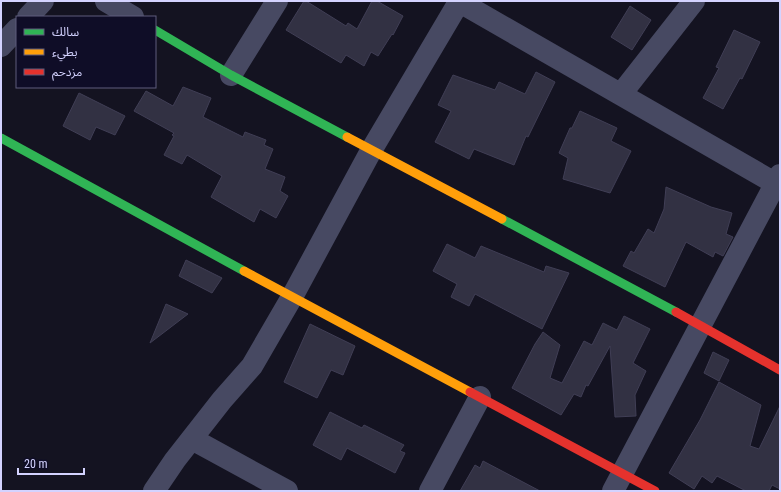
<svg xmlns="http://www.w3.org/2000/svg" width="781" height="492" viewBox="0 0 781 492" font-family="'Roboto Condensed','Noto Sans Arabic',sans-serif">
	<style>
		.building { fill: #323143; stroke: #403e55 }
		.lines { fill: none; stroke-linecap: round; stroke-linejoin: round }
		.street { stroke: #474962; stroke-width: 22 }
		.fast { stroke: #30b455; stroke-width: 9 }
		.slow { stroke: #ff9f0a; stroke-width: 9 }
		.jam { stroke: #e5322d; stroke-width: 9 }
	</style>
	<rect width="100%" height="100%" fill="#141321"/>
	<path class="building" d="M304,1H306L346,26L348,23L357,29L372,1H377L403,16L393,35L392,34L378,56L371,52L364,66L346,55L341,63L286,30Z
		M630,6L651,20L632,50L611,37Z
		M734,30L760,42L742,79L740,78L723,109L703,98L719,68L716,67Z
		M536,72L555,82L528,137L526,136L514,165L474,149L469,159L435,142L451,111L438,105L453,75L495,90L499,82L525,94Z
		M183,87L211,98L203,117L243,137L245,132L266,140L264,145L273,149L265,169L285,177L280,191L288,196L276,218L260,209L254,222L211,197L222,176L187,155L182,164L164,155L174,136L172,135L174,133L134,111L146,91L173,106Z
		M79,93L125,116L115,135L96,127L90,140L63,126Z
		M580,111L617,128L611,141L631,151L610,193L563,179L568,158L559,153L570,128H572Z
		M666,187L711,207L732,213L726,234L733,237L723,256L715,252L713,257L686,242L665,287L623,266L631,251L634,253L648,229L654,233L664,209Z
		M447,244L475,258L481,246L544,272L546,266L569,273L542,329L475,294L469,306L451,297L457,284L433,271Z
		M186,260L222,278L212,293L179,276Z
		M166,304L188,314L150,343Z
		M624,316L650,329L633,363L646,371L635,395L636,416L615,417L610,346L588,386L586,385L581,397L574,394L561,415L512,388L535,344L543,332L560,345L550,378L562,383L584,341L592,345L603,323L617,330Z
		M310,324L355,346L343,375L331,370L317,398L284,382Z
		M713,352L729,360L719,381L704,373Z
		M719,382L761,405L750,446L759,449L780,406V489L772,485L769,491H746L717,476L712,483L702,476L694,489L669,473L700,420Z
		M330,412L362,428L364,425L404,445L400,451L405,453L395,473L347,448L341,460L313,445Z
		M483,461L540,491H460L475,465L480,468Z"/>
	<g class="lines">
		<path class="street" d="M106,1L133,17
			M458,1L780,186
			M28,17L43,1
			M1,46L17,29
			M231,75L277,1
			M621,94L694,1
			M192,439L287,491
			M154,491L175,460L222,400L252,366L292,297L372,149L459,2
			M430,491L480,397
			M613,491L780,175"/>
		<path class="fast" d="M155,30L231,75L347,137
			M1,138L244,271
			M502,219L676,312"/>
		<path class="slow" d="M347,137L502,219
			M244,271L470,392"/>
		<path class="jam" d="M676,312L780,370
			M470,392L655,491"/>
	</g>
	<rect width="781" height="492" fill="none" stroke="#d4d3ff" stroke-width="4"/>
	<rect x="16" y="16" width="140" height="72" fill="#0f0d27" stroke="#5e5c7d"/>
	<rect x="24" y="29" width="20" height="6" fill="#30b455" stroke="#5e5c7d"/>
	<text x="52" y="36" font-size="12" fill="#d4d3ff">سالك</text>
	<rect x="24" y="49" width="20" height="6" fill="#ff9f0a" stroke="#5e5c7d"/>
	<text x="52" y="56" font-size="12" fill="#d4d3ff">بطيء</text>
	<rect x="24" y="69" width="20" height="6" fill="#e5322d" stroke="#5e5c7d"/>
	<text x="52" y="76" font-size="12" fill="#d4d3ff">مزدحم</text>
	<path d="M18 468v6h66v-6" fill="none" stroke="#d4d3ff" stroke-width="2"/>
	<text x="24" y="468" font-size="12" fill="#d4d3ff" stroke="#0f0d27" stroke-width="3" paint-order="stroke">20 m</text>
</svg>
